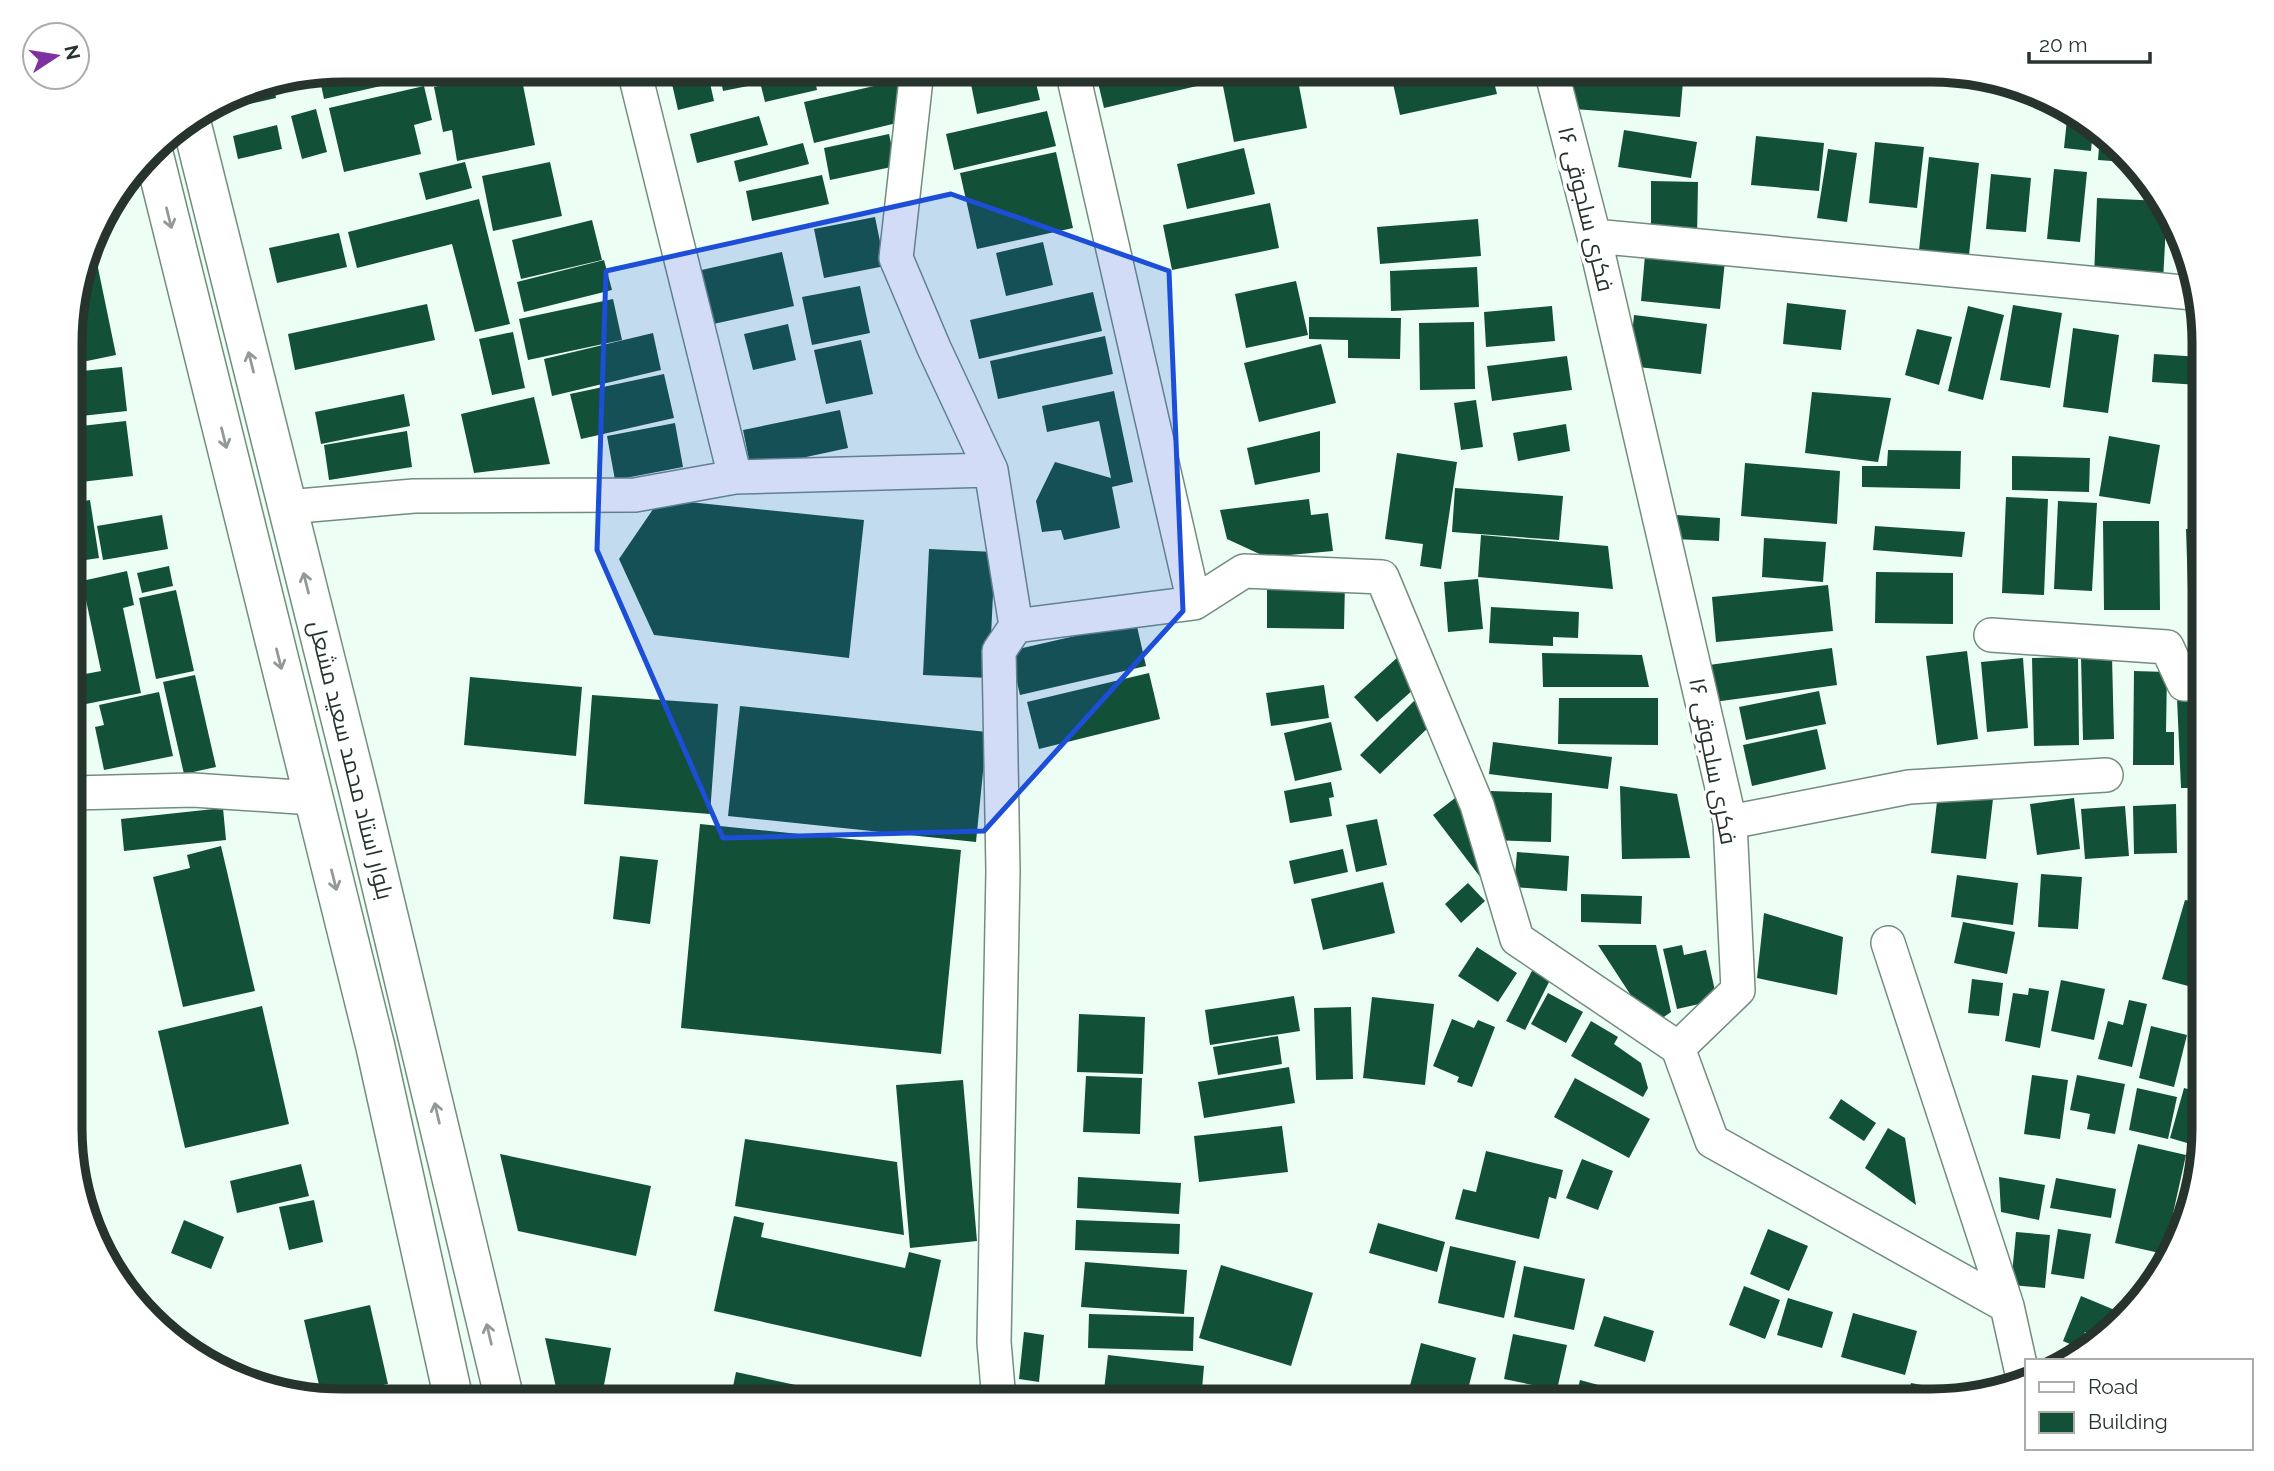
<svg xmlns="http://www.w3.org/2000/svg" width="2274" height="1471" viewBox="0 0 2274 1471" font-family="Raleway,Cairo,sans-serif">
	<style>
		.building { fill: #135038 }
		.lines { fill: none; stroke-linecap: round; stroke-linejoin: round }
		.street-casing { stroke: #728d7f; stroke-width: 36 }
		.secondary-casing { stroke: #728d7f; stroke-width: 41 }
		.street { stroke: #fff; stroke-width: 33 }
		.secondary { stroke: #fff; stroke-width: 38 }
		.oneway { stroke: #939996 }
		.marked { fill: #1d4ed8; fill-opacity: 0.2; stroke: #1d4ed8; stroke-width: 5; stroke-linejoin: round }
		.labels { text-anchor: middle; stroke-width: 7; stroke-linejoin: round; paint-order: stroke }
		.street-label { font-size: 23px; fill: #27332d; stroke: #fff }
		.rim { fill: none; stroke: #27332d; stroke-width: 9 }
	</style>
	<rect width="100%" height="100%" fill="#edfef5"/>
	<path class="building" d="M344,70H428L429,75L324,99L319,75Z
		M520,70L535,145L457,161L452,130L443,132L434,87Z
		M686,70H707L714,101L678,110L672,84L688,80Z
		M719,70H755L758,84L723,91Z
		M773,70H813L817,90L765,102L758,74Z
		M949,70H989V71L951,80Z
		M1010,70H1033L1040,100L977,114L970,79Z
		M1095,70H1197L1201,85L1104,108Z
		M1206,70H1240V71L1208,78Z
		M1256,70H1296L1307,128L1234,142L1221,76Z
		M1390,70H1491L1497,94L1400,115Z
		M1565,70H1684L1680,117L1574,109Z
		M1832,70H1883L1882,81L1831,77Z
		M296,79L298,88L283,92L281,82Z
		M896,81L905,121L814,143L804,102Z
		M273,84L276,98L224,110L223,101L239,91Z
		M424,86L432,120L414,125L421,154L344,172L329,108Z
		M316,109L327,152L302,159L291,116Z
		M2068,110L2082,116L2093,128L2091,151L2064,148Z
		M1047,111L1056,146L954,170L946,134Z
		M759,116L768,145L697,163L690,134Z
		M277,125L282,149L238,159L233,136Z
		M1624,130L1697,142L1691,178L1618,167Z
		M889,134L896,166L830,180L824,148Z
		M2100,135L2125,162L2098,160Z
		M1756,136L1824,143L1819,191L1751,185Z
		M1875,142L1924,147L1917,208L1869,203Z
		M803,143L809,164L739,182L734,161Z
		M1244,148L1255,194L1187,209L1177,164Z
		M1828,149L1857,153L1847,222L1817,218Z
		M1056,152L1073,228L977,249L960,173Z
		M1929,157L1979,163L1969,255L1919,250Z
		M465,162L472,188L426,200L419,173Z
		M550,162L562,216L493,231L482,176Z
		M2054,169L2087,172L2080,242L2047,239Z
		M1991,174L2031,178L2026,232L1986,229Z
		M822,175L829,204L752,221L746,191Z
		M1651,181L1698,182L1697,238L1651,237Z
		M2097,198L2162,201L2167,206L2163,281L2094,278Z
		M479,199L510,324L475,332L452,244L357,268L348,232Z
		M1270,203L1279,248L1172,270L1163,225Z
		M875,217L885,266L824,278L814,229Z
		M1478,219L1481,256L1380,264L1377,227Z
		M592,220L602,260L521,279L512,240Z
		M339,233L347,267L277,283L269,248Z
		M1043,242L1053,285L1006,296L996,253Z
		M1646,244L1726,251L1720,309L1641,301Z
		M782,252L794,306L709,325L697,271Z
		M96,258L116,355L82,362L72,308L87,260Z
		M604,260L612,290L524,312L517,282Z
		M1477,267L1479,307L1391,311L1390,271Z
		M1296,281L1308,335L1246,348L1235,294Z
		M860,286L870,333L812,345L802,297Z
		M1093,292L1102,331L979,359L970,320Z
		M613,299L622,340L528,360L519,319Z
		M1787,303L1846,310L1841,350L1783,344Z
		M427,304L435,340L295,370L288,334Z
		M2013,305L2062,313L2050,388L2000,380Z
		M1552,306L1555,341L1486,347L1484,312Z
		M1968,306L2004,315L1983,400L1948,391Z
		M1634,315L1707,324L1701,374L1629,366Z
		M1309,317L1401,318L1400,359L1348,358V340L1309,339Z
		M1474,322L1475,389L1420,390L1419,323Z
		M788,324L796,360L753,370L744,334Z
		M2073,328L2119,335L2108,413L2063,407Z
		M1917,329L1952,337L1939,385L1905,375Z
		M513,332L525,388L492,395L479,339Z
		M653,333L661,370L552,396L544,359Z
		M1105,336L1113,374L998,399L990,361Z
		M861,340L873,394L826,404L814,350Z
		M1321,344L1336,403L1259,422L1244,363Z
		M2154,354L2201,357L2199,385L2152,382Z
		M1567,356L1572,390L1492,401L1487,366Z
		M122,367L127,411L72,417V372Z
		M664,374L674,418L581,439L570,394Z
		M1114,391L1133,482L1112,487L1120,528L1064,540L1061,530L1042,532L1036,501L1055,462L1111,478L1099,421L1047,432L1042,406Z
		M1812,392L1891,398L1878,462L1805,453Z
		M404,394L410,426L321,444L315,412Z
		M534,397L550,464L474,473L461,414Z
		M1476,400L1483,447L1461,450L1454,403Z
		M840,410L848,448L751,469L743,430Z
		M126,421L133,476L72,483V427Z
		M675,423L683,467L615,480L607,436Z
		M1566,424L1570,451L1518,461L1513,433Z
		M407,431L412,467L329,480L324,445Z
		M1320,431V472L1255,485L1247,448Z
		M2109,436L2160,445L2150,504L2099,496Z
		M1888,450L1961,451L1960,489L1862,487V466H1887Z
		M1397,453L1457,462L1441,569L1420,566L1423,544L1385,539Z
		M2012,456L2090,458L2089,492L2012,490Z
		M1745,463L1840,471L1837,524L1741,516Z
		M1455,488L1563,496L1559,540L1452,532Z
		M2006,497L2048,499L2044,595L2002,593Z
		M660,499L864,520L849,658L654,635L619,559Z
		M1309,499L1311,515L1328,513L1333,551L1266,557L1227,539L1220,510Z
		M90,500L99,558L72,562V503Z
		M2058,501L2097,503L2092,591L2054,589Z
		M162,515L168,549L103,560L97,526Z
		M1676,515L1720,518L1719,541L1674,539Z
		M2103,521H2159L2160,610H2104Z
		M1875,526L1965,532L1962,557L1873,550Z
		M2203,528V621H2189L2186,529Z
		M1481,535L1608,546L1613,589L1478,577Z
		M1764,538L1826,542L1823,582L1762,577Z
		M929,549L995,552L989,678L923,675Z
		M169,566L173,586L142,593L137,573Z
		M127,571L134,605L123,608L141,693L86,704L80,675L101,671L82,581Z
		M1876,572L1953,573V624L1875,623Z
		M1478,579L1483,629L1448,632L1444,582Z
		M1267,581L1345,582L1344,629L1267,628Z
		M72,582H79L80,608L72,609Z
		M1828,585L1833,631L1716,642L1712,597Z
		M176,590L194,671L156,679L139,598Z
		M1491,607L1579,612L1578,638L1553,637V646L1489,643Z
		M1136,622L1146,666L1020,695L1010,651Z
		M2203,627V677H2200L2196,628Z
		M1832,648L1837,685L1714,702L1709,665Z
		M1967,651L1978,739L1937,745L1926,656Z
		M1542,653L1642,655L1649,687H1543Z
		M1399,656L1414,689L1377,722L1354,697Z
		M2112,656L2114,739L2083,740L2081,657Z
		M2078,657L2079,745L2034,746L2032,658Z
		M2023,658L2028,728L1987,732L1981,662Z
		M2134,671L2167,672L2166,732H2174V765H2133Z
		M1149,673L1160,719L1039,749L1027,702Z
		M195,675L216,767L184,774L163,682Z
		M470,677L582,687L576,756L464,745Z
		M1324,685L1329,718L1271,726L1266,693Z
		M1819,691L1826,724L1746,740L1739,707Z
		M159,692L173,756L104,770L95,727L104,725L99,705Z
		M592,695L718,704L710,814L584,804Z
		M1419,696L1432,724L1380,774L1360,755Z
		M2203,697V788H2181L2177,698Z
		M1559,698H1658V745L1558,744Z
		M740,706L987,732L976,842L728,816Z
		M1331,722L1342,770L1295,781L1284,733Z
		M1817,729L1826,769L1752,786L1743,745Z
		M1493,742L1612,757L1608,789L1489,774Z
		M1331,782L1334,797L1329,798L1332,816L1290,823L1284,791Z
		M1620,786L1677,794L1690,858L1622,859Z
		M1491,791L1552,793L1551,842L1489,840Z
		M1938,793L1993,799L1986,859L1931,853Z
		M1459,795L1490,871L1481,878L1433,815Z
		M2074,798L2080,849L2037,855L2030,804Z
		M2176,804L2177,853L2134,854L2133,806Z
		M2125,806L2129,856L2085,859L2081,809Z
		M223,808L226,840L124,851L121,819Z
		M1377,819L1387,865L1356,872L1346,825Z
		M700,824L961,850L941,1054L681,1028Z
		M221,846L255,991L183,1007L153,877L190,868L187,855Z
		M1343,849L1348,872L1294,884L1289,861Z
		M1517,852L1569,856L1567,891L1514,887Z
		M620,856L658,860L650,924L613,919Z
		M2041,874L2082,877L2078,929L2038,927Z
		M1957,875L2018,883L2013,925L1951,917Z
		M1383,882L1395,933L1323,950L1311,899Z
		M1468,883L1485,901L1461,923L1445,904Z
		M1581,894L1642,896L1641,924L1581,922Z
		M2185,900L2203,903V990L2162,979Z
		M1764,913L1843,937L1837,995L1757,978Z
		M1963,922L2015,932L2007,974L1954,963Z
		M1598,945H1656L1671,1012L1651,1026Z
		M1682,945L1684,955L1706,950L1717,1000L1677,1009L1663,949Z
		M1477,947L1517,973L1498,1002L1458,976Z
		M1533,969L1551,978L1525,1030L1506,1021Z
		M1972,979L2003,983L1999,1016L1968,1013Z
		M2061,980L2105,989L2094,1040L2051,1031Z
		M2029,988L2049,991L2040,1048L2005,1041L2013,993L2028,995Z
		M1548,993L1583,1012L1566,1043L1531,1024Z
		M1294,996L1300,1031L1210,1045L1205,1010Z
		M1372,997L1434,1004L1425,1085L1363,1078Z
		M2129,1000L2147,1004L2132,1067L2098,1059L2108,1021L2123,1025Z
		M262,1006L289,1124L185,1148L158,1031Z
		M1351,1007L1353,1079L1316,1080L1314,1008Z
		M1079,1014L1145,1017L1143,1074L1077,1072Z
		M1452,1019L1474,1028L1478,1020L1495,1027L1472,1087L1457,1082L1459,1077L1433,1066Z
		M1591,1021L1618,1037L1614,1044L1641,1063L1648,1088L1643,1097L1571,1056Z
		M2151,1026L2187,1035L2174,1087L2139,1078Z
		M1278,1036L1282,1064L1218,1075L1213,1047Z
		M2203,1041V1081L2191,1077Z
		M1289,1067L1295,1103L1204,1118L1198,1082Z
		M2032,1075L2068,1080L2060,1139L2024,1134Z
		M2077,1075L2125,1084L2115,1134L2087,1129L2090,1114L2070,1110Z
		M1086,1076L1142,1078L1140,1134L1083,1132Z
		M1575,1078L1650,1119L1629,1158L1554,1117Z
		M963,1080L977,1241L910,1248L896,1085Z
		M2137,1088L2177,1097L2168,1139L2129,1130Z
		M2184,1088L2203,1093V1117L2194,1145L2170,1138Z
		M1841,1099L1876,1123L1864,1141L1829,1118Z
		M1282,1126L1288,1172L1199,1182L1194,1136Z
		M1888,1128L1905,1138L1916,1205L1865,1168Z
		M745,1139L897,1162L904,1235L735,1206Z
		M2138,1144L2186,1155L2164,1254L2115,1243Z
		M1486,1151L1563,1170L1556,1199L1549,1197L1539,1239L1455,1219L1463,1189L1476,1192Z
		M500,1154L651,1186L636,1256L518,1231Z
		M1582,1159L1613,1171L1598,1210L1566,1198Z
		M301,1164L309,1196L237,1213L230,1181Z
		M1078,1177L1181,1183L1179,1214L1077,1208Z
		M1999,1177L2045,1185L2039,1220L2001,1212Z
		M2056,1178L2116,1189L2111,1218L2050,1208Z
		M82,1188L95,1193L90,1209L84,1194Z
		M314,1200L323,1242L289,1250L279,1207Z
		M734,1216L764,1223L761,1237L905,1268L909,1252L941,1260L921,1357L714,1311Z
		M184,1220L224,1237L211,1269L171,1253Z
		M1076,1220L1180,1224L1179,1254L1075,1250Z
		M1378,1223L1445,1242L1437,1272L1369,1253Z
		M1768,1229L1808,1246L1789,1291L1750,1274Z
		M2058,1229L2091,1234L2084,1279L2051,1274Z
		M2016,1232L2050,1235L2045,1288L2011,1285Z
		M1450,1246L1516,1261L1504,1318L1438,1303Z
		M1085,1262L1187,1270L1184,1314L1081,1307Z
		M1221,1265L1313,1293L1291,1366L1199,1338Z
		M1524,1266L1585,1279L1574,1330L1514,1317Z
		M1744,1286L1780,1300L1765,1339L1729,1325Z
		M2081,1296L2122,1313L2097,1337L2085,1332L2079,1348L2063,1341Z
		M1788,1298L1833,1312L1822,1348L1777,1335Z
		M370,1305L388,1384L322,1398L304,1320Z
		M1853,1313L1917,1331L1905,1375L1841,1357Z
		M1089,1314L1194,1317L1193,1351L1088,1348Z
		M1604,1316L1654,1331L1645,1362L1594,1346Z
		M1024,1332L1044,1335L1039,1382L1019,1379Z
		M1513,1334L1567,1345L1557,1390L1504,1379Z
		M545,1338L611,1348L601,1401H559Z
		M1421,1343L1476,1358L1465,1401H1406Z
		M1108,1355L1204,1366L1201,1401L1103,1399Z
		M736,1372L842,1395L841,1401H730Z
		M1580,1380L1602,1386L1599,1397L1608,1401H1575Z
		M1911,1383L1969,1394L1948,1400H1907Z
		M1775,1386L1800,1394L1798,1400H1771Z
		M1841,1388L1882,1393L1881,1400H1840Z"/>
	<g class="lines">
		<g class="street-casing">
			<path id="street" d="M634,70L735,477
				M917,70L896,258L934,348L991,470
				M1072,70L1194,603
				M1551,70L1594,236L1730,822L1738,990L1678,1048L1712,1141L2007,1306
				M1594,236L2193,293
				M287,507L414,496L635,495L735,477L991,470L1016,626L1194,603L1244,571L1382,577L1477,805L1517,939L1678,1048
				M1991,635L2167,647L2184,684H2203
				M72,793L193,790L313,798
				M1730,822L1909,787L2106,775
				M1888,943L2007,1306L2023,1378
				M999,1401L994,1342L1003,871L999,651L1016,626"/>
		</g>
		<g class="secondary-casing">
			<path id="secondary" d="M191,121L359,793L505,1401
				M153,151L375,1045L454,1401"/>
		</g>
		<use href="#street" class="street"/>
		<use href="#secondary" class="secondary"/>
	</g>
	<defs><path id="oneway-shaft" d="M-6 0H5M1.5-3L5.5 0L1.5 3" fill="none" stroke-width="1.6" stroke-linecap="round" stroke-linejoin="round" transform="scale(1.75)"/></defs>
	<g class="oneway">
		<use href="#oneway-shaft" transform="translate(169 218) rotate(76)"/>
		<use href="#oneway-shaft" transform="translate(251 362) rotate(-104)"/>
		<use href="#oneway-shaft" transform="translate(224 438) rotate(76)"/>
		<use href="#oneway-shaft" transform="translate(306 583) rotate(-104)"/>
		<use href="#oneway-shaft" transform="translate(279 659) rotate(76)"/>
		<use href="#oneway-shaft" transform="translate(334 880) rotate(76)"/>
		<use href="#oneway-shaft" transform="translate(437 1113) rotate(-103)"/>
		<use href="#oneway-shaft" transform="translate(489 1334) rotate(-103)"/>
	</g>
	<path class="marked" d="M951,194L1169,271L1183,611L984,831L723,838L597,550L606,271Z"/>
	<g class="labels">
		<g class="street-label">
			<text transform="translate(1586 209) rotate(76)" y="8">فکری سلجوقی ۱۶</text>
			<text transform="translate(351 760) rotate(76)" y="8">بلوار استاد محمد سعید مشعل</text>
			<text transform="translate(1713 761) rotate(79)" y="8">فکری سلجوقی ۱۶</text>
		</g>
	</g>
	<path d="M0 0H2274V1471H0ZM343 82H1931A261 261 0 0 1 2192 343V1128A261 261 0 0 1 1931 1389H343A261 261 0 0 1 82 1128V343A261 261 0 0 1 343 82Z" fill="#fff" fill-rule="evenodd"/>
	<path class="rim" d="M343 82H1931A261 261 0 0 1 2192 343V1128A261 261 0 0 1 1931 1389H343A261 261 0 0 1 82 1128V343A261 261 0 0 1 343 82Z"/>
	<rect x="2025" y="1359" width="228" height="91" fill="#ffffff" stroke="#a9adab" stroke-width="2"/>
	<rect x="2039" y="1382" width="35" height="10" fill="#ffffff" stroke="#a9adab" stroke-width="2"/>
	<text x="2088" y="1394" font-size="21" fill="#27332d">Road</text>
	<rect x="2039" y="1412" width="35" height="21" fill="#135038" stroke="#a9adab" stroke-width="2"/>
	<text x="2088" y="1429" font-size="21" fill="#27332d">Building</text>
	<g transform="translate(56 56) rotate(78)"><circle r="33" fill="#ffffff" stroke="#a9adab" stroke-width="2"/>
	<path d="M0-5L12 26L0 18L-12 26Z" fill="#7e31a2"/>
	<text y="-10" font-size="19" font-weight="bold" text-anchor="middle" fill="#27332d">N</text>
	</g>
	<path d="M2029 52v10h121v-10" fill="none" stroke="#27332d" stroke-width="3.5"/>
	<text x="2039" y="52" font-size="21" fill="#27332d" stroke="#ffffff" stroke-width="5" paint-order="stroke">20 m</text>
</svg>
